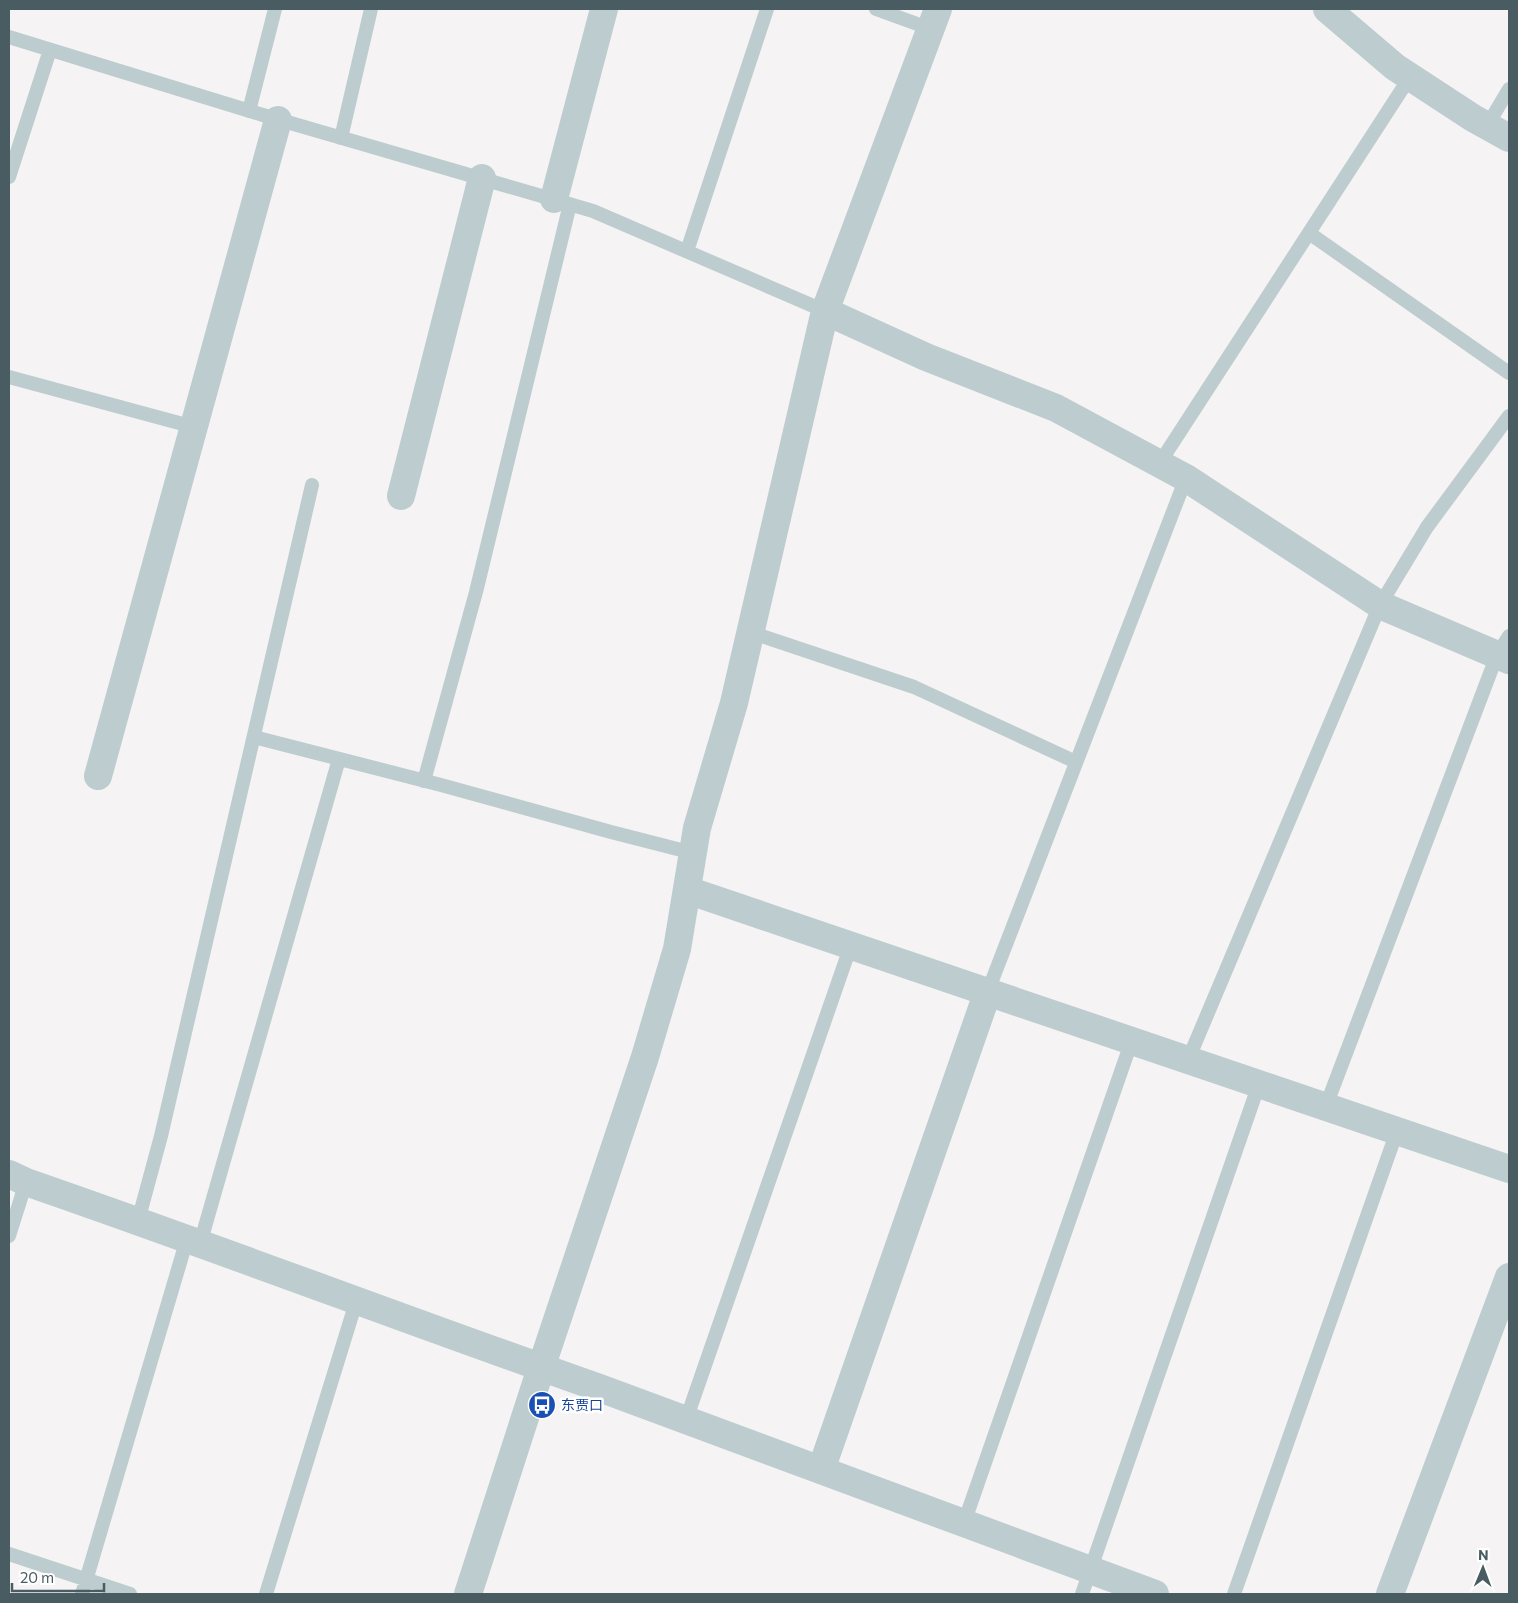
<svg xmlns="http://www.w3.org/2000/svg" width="1518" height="1603" viewBox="0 0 1518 1603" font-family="Commissioner,'Noto Sans SC',sans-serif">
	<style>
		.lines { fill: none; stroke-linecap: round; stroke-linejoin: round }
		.lane { stroke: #bdcccf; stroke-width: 14 }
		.street { stroke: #bdcccf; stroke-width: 28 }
		.labels { text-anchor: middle; stroke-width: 5; stroke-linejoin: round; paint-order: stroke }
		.transit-label { font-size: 14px; fill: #164399; stroke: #fff; text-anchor: start }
	</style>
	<rect width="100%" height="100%" fill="#f5f3f3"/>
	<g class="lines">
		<path class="lane" d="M876,9L931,29
			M9,37L263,115L593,211L825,311
			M249,111L275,9
			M1487,126L1509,89
			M341,138L371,9
			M9,177L50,50
			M1309,233L1509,373
			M687,251L767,9
			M9,377L194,427
			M1159,464L1410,77
			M750,632L914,687L1076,762
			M254,737L441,785L611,832L693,853
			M424,781L476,592L570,204
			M988,991L1186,478
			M1188,1060L1380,605L1427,527L1509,416
			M1326,1106L1497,655L1509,636
			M138,1221L161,1136L312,485
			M9,1236L26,1182
			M200,1244L339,759
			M686,1420L851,945
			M964,1523L1132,1040
			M9,1554L130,1594
			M82,1594L187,1239
			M266,1594L356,1302
			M1082,1594L1259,1084
			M1234,1594L1397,1131"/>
		<path class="street" d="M1327,9L1395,67L1473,118L1509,138
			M554,199L604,9
			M825,311L926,357L1056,408L1186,478L1380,605L1509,660
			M401,496L482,178
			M98,776L278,120
			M687,890L1509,1169
			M9,1174L26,1182C220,1249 411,1322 605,1390L1155,1594
			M821,1470L988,991
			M468,1594L541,1368L645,1057L677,949L697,828L734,703L825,311L938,9
			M1390,1594L1509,1277"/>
	</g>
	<defs>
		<g id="bus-disc" transform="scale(1.4375)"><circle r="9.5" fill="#1a4fb4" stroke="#fff"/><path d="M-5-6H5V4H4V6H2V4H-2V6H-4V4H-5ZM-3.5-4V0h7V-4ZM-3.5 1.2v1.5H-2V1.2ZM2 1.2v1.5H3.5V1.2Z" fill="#fff"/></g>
	</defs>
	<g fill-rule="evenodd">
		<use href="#bus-disc" x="542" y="1405"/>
	</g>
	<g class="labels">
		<g class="transit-label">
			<text x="561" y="1410">东贾口</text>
		</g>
	</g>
	<rect width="1518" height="1603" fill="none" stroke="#495c62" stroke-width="20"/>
	<g transform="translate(1483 1568) rotate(1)" stroke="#ffffff" stroke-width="4" paint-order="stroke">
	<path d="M0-4L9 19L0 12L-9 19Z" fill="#495c62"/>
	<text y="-8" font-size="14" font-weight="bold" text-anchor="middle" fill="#495c62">N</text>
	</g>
	<path d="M12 1583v8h92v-8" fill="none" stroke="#495c62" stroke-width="2.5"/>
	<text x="20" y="1583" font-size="15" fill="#495c62" stroke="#ffffff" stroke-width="4" paint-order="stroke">20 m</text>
</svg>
